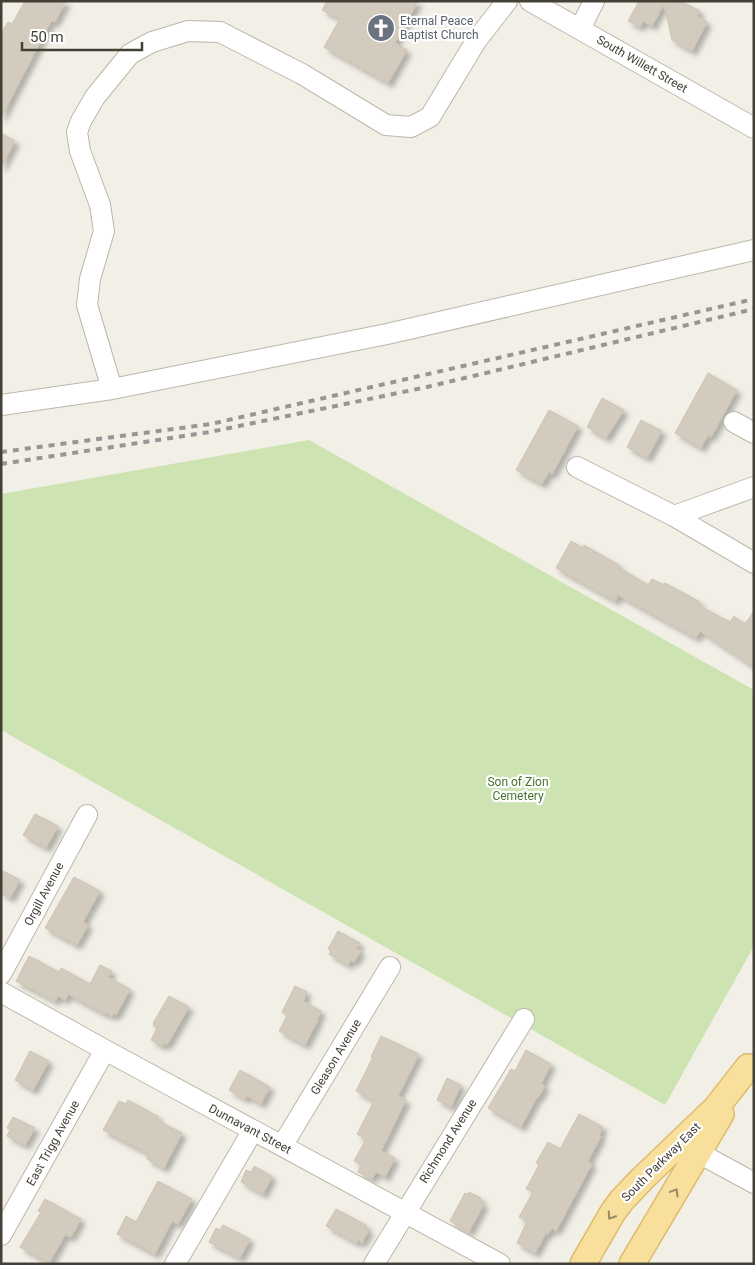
<svg xmlns="http://www.w3.org/2000/svg" width="755" height="1265" viewBox="0 0 755 1265" font-family="Roboto,sans-serif">
	<style>
		.green { fill: #cde4b2 }
		.building { fill: #d3cbbd; stroke: #cec3b1; filter: url(#shadow) }
		.lines { fill: none; stroke-linecap: round; stroke-linejoin: round }
		.minor-casing { stroke: #bdb7aa; stroke-width: 22 }
		.major-casing { stroke: #dcbc6b; stroke-width: 28 }
		.minor { stroke: #fff; stroke-width: 20 }
		.major { stroke: #f8df9b; stroke-width: 25 }
		.rail { stroke: #969696; stroke-width: 4; stroke-dasharray: 6 6; stroke-linecap: butt }
		.oneway { stroke: #968863 }
		.labels { text-anchor: middle; stroke-width: 4.5; stroke-linejoin: round; paint-order: stroke }
		.worship-label { font-size: 12px; fill: #5b616d; stroke: #fff; text-anchor: start }
		.street-label { font-size: 12px; fill: #454036; stroke: #fff }
		.park-label { font-size: 12px; fill: #46732d; stroke: #fff }
	</style>
	<defs>
		<filter id="shadow"><feDropShadow dx="4.5" dy="4.5" stdDeviation="2.5" flood-color="#0004"/></filter>
	</defs>
	<rect width="100%" height="100%" fill="#f2efe7"/>
	<path class="green" d="M309,440L754,690V946L665,1105L1,730V494Z"/>
	<path class="building" d="M25,1H66L55,22L51,21L1,118V33L8,22L12,24Z
		M327,1H418L395,43L407,50L388,83L324,47L340,19L322,10Z
		M639,1H681L700,11L697,16L707,22L692,51L672,40L664,4L652,26L643,21L640,27L628,21Z
		M1,133L15,141L1,168Z
		M708,373L737,390L711,437L708,435L701,448L675,433Z
		M602,398L624,410L606,438L587,427Z
		M549,410L578,426L552,474L549,472L542,484L516,470Z
		M641,420L662,431L647,458L627,447Z
		M571,541L583,548L584,545L619,565L618,567L648,585L652,579L664,585L665,583L700,602L698,605L730,622L734,616L745,624L754,611V667L700,631L696,638L618,595L615,601L556,568Z
		M35,814L58,826L46,848L23,835Z
		M1,870L20,880L10,898L1,893Z
		M74,877L100,891L83,922L88,925L77,945L45,928Z
		M338,931L360,943L356,949L361,951L354,962L351,960L348,965L329,954L331,951L328,949Z
		M29,956L59,972L61,968L90,984L100,965L112,971L108,977L130,989L116,1015L113,1014L112,1016L106,1013L105,1014L68,994L65,1000L58,996L55,1001L16,981Z
		M295,986L307,992L303,1001L321,1011L317,1020H318L305,1045L279,1031L287,1016L282,1012Z
		M169,996L189,1007L167,1045L164,1043L163,1046L151,1040L157,1028L153,1026L154,1024L153,1023Z
		M381,1036L419,1054L398,1096L406,1100L381,1151L395,1158L385,1177L376,1172L372,1179L358,1172L361,1165L354,1161L366,1139L357,1134L374,1101L356,1091L373,1057H371Z
		M526,1050L551,1064L541,1084L545,1086L538,1098L537,1097L521,1127L488,1108L511,1069L515,1071Z
		M30,1051L49,1061L33,1090L15,1080Z
		M240,1070L270,1087L261,1104L247,1096L245,1099L229,1090Z
		M447,1078L461,1085L451,1107L437,1100Z
		M128,1100L159,1117L157,1120L182,1133L164,1168L147,1159L149,1154L103,1130L119,1101L126,1104Z
		M579,1114L603,1127L599,1135L601,1136L588,1161L592,1164L556,1231L552,1228L548,1234L546,1233L535,1253L517,1243L527,1221L519,1217L533,1192L526,1189L539,1165L536,1163L548,1142L560,1149Z
		M13,1117L35,1128L25,1145L7,1136L10,1130L7,1128Z
		M254,1166L272,1176L263,1194L241,1182L246,1170L251,1172Z
		M158,1181L192,1199L178,1224L172,1221L155,1254L117,1234L126,1216L136,1222Z
		M469,1192L481,1198L479,1201L484,1204L469,1232L450,1221L465,1193L467,1194Z
		M45,1199L81,1219L71,1237L65,1235L49,1263L20,1247L41,1212L38,1211Z
		M336,1209L366,1225L365,1228L369,1230L362,1243L358,1240L357,1243L326,1226Z
		M223,1225L250,1239L240,1258L209,1242L216,1228L220,1230Z"/>
	<g class="lines">
		<g class="minor-casing">
			<path id="minor" d="M530,1L754,128
				M580,29L594,1
				M112,389L87,305L90,279L104,231L100,205L80,151L77,132L81,121L95,97L130,54L152,42L188,31L220,32L302,74L386,125L411,127L430,117L476,41L507,1
				M1,405L112,389L387,334L754,250
				M734,422L754,433
				M577,467L674,516L754,563
				M674,516L754,487
				M1,974L87,815
				M1,992L105,1050L500,1264
				M282,1146L390,967
				M686,1146L754,1183
				M1,1235L105,1050
				M175,1264L253,1130
				M374,1264L524,1019"/>
		</g>
		<g class="major-casing">
			<path id="major" d="M583,1264L613,1212L622,1200L643,1178L716,1108L748,1067
				M632,1264L721,1114"/>
		</g>
		<use href="#minor" class="minor"/>
		<use href="#major" class="major"/>
		<path class="rail" d="M1,452L211,424L754,299
			M1,464L210,432L427,387L754,309"/>
	</g>
	<defs><path id="oneway-chevron" d="M-2-3.5L2.5 0L-2 3.5" fill="none" stroke-width="1.6" stroke-linecap="round" stroke-linejoin="round" transform="scale(1.25)"/></defs>
	<g class="oneway">
		<use href="#oneway-chevron" transform="translate(675 1192) rotate(-59)"/>
		<use href="#oneway-chevron" transform="translate(611 1216) rotate(123)"/>
	</g>
	<defs>
		<g id="church-disc" transform="scale(1.4375)"><circle r="9.5" fill="#6b7280" stroke="#fff"/><path d="M-1.2-6h2.4v3.5h3.3v2.4h-3.3V6h-2.4V-.1h-3.3v-2.4h3.3Z" fill="#fff"/></g>
	</defs>
	<g fill-rule="evenodd">
		<use href="#church-disc" x="381" y="28"/>
	</g>
	<g class="labels">
		<g class="worship-label">
			<text x="400" y="25">Eternal Peace<tspan x="400" dy="14">Baptist Church</tspan></text>
		</g>
		<g class="street-label">
			<text transform="translate(642 64) rotate(30)" y="4">South Willett Street</text>
			<text transform="translate(44 894) rotate(-62)" y="4">Orgill Avenue</text>
			<text transform="translate(336 1057) rotate(-59)" y="4">Gleason Avenue</text>
			<text transform="translate(250 1129) rotate(28)" y="4">Dunnavant Street</text>
			<text transform="translate(448 1141) rotate(-58)" y="4">Richmond Avenue</text>
			<text transform="translate(53 1143) rotate(-61)" y="4">East Trigg Avenue</text>
			<text transform="translate(661 1162) rotate(-45)" y="4">South Parkway East</text>
		</g>
		<g class="park-label">
			<text x="518" y="786">Son of Zion<tspan x="518" dy="14">Cemetery</tspan></text>
		</g>
	</g>
	<rect width="755" height="1265" fill="none" stroke="#454036" stroke-width="5"/>
	<path d="M22 42v8h120v-8" fill="none" stroke="#454036" stroke-width="2.5"/>
	<text x="30" y="42" font-size="15" fill="#454036" stroke="#ffffff" stroke-width="4" paint-order="stroke">50 m</text>
</svg>
